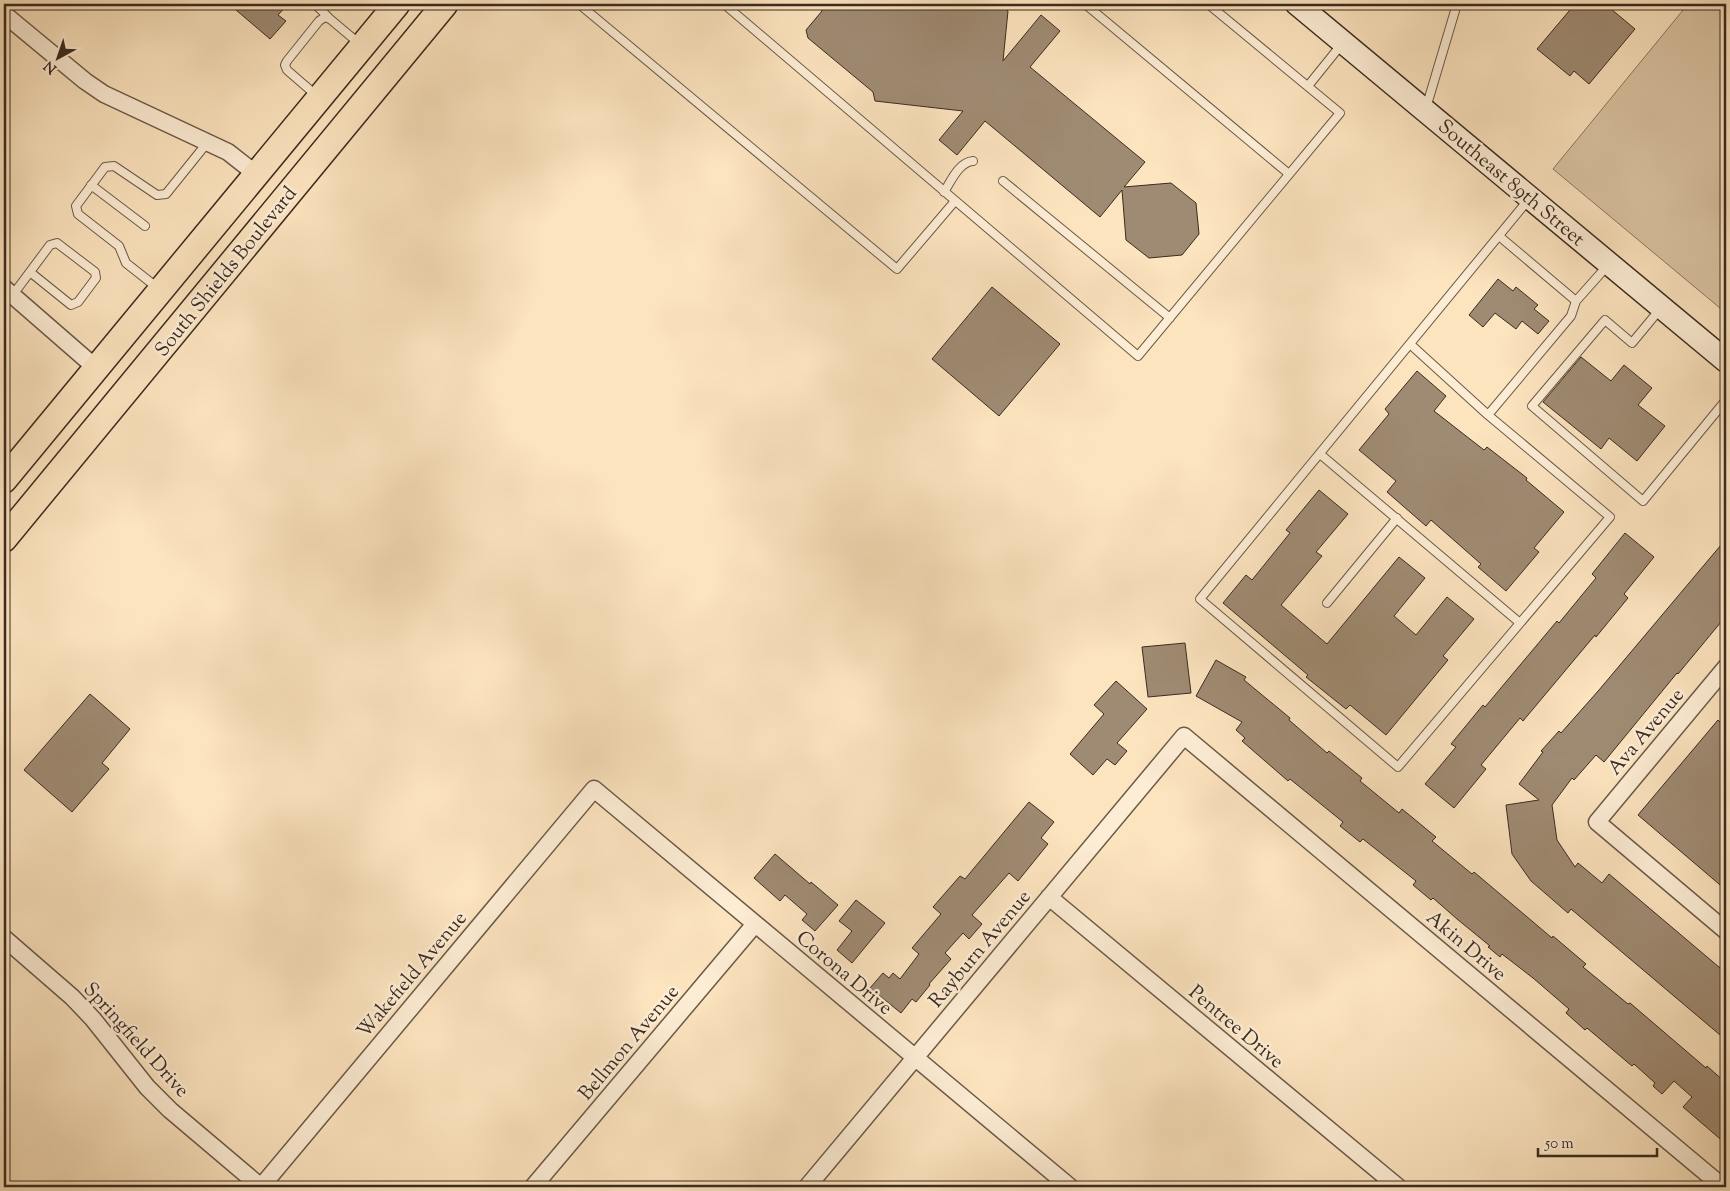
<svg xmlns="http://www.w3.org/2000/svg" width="1730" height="1191" viewBox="0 0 1730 1191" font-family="'Sorts Mill Goudy',serif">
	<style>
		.green { fill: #dbc5a4; stroke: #8b7862 }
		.building { fill: #9f8b73; stroke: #3b2b20 }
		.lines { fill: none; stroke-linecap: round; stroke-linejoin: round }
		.lane-casing { stroke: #6b5948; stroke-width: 10 }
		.street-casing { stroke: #6b5948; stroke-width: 19 }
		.secondary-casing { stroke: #3b2b20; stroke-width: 25 }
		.primary-casing { stroke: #3b2b20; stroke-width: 28 }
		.lane { stroke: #fdedd5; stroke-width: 8 }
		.street { stroke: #fdedd5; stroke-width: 16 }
		.secondary { stroke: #fdedd5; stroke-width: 22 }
		.primary { stroke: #fce4bf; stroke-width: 25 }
		.labels { text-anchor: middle; stroke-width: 5; stroke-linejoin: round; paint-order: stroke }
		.street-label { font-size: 20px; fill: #3b2b20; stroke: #fdedd5 }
	</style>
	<rect width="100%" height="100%" fill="#fce4bf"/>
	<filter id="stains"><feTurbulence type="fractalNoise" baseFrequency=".004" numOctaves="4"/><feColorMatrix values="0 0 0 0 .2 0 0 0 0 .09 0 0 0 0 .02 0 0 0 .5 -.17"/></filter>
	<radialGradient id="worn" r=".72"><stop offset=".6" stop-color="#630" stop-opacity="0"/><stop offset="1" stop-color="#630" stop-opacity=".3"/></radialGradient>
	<path class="green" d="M1688,4H1726V313L1553,169Z"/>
	<path class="building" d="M229,4H288L278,15L286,21L270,39Z
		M820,4H1000L1008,11L1003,61L1041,15L1060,31L1030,67L1145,162L1124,187L1171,183L1196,203L1199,234L1182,255L1149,258L1126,240L1122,190L1100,217L985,121L957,155L939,140L963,111L875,101L873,92L808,38L806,30L822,11Z
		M1575,4H1605L1635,29L1589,84L1574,71L1570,76L1537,49Z
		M1498,279L1513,291L1516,287L1538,305L1534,309L1549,321L1538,334L1522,321L1516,329L1495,313L1483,327L1469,315Z
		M992,287L1060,344L999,416L932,359Z
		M1581,357L1611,381L1624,365L1652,388L1638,405L1665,426L1637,461L1609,438L1601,449L1543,402Z
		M1417,371L1446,396L1434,411L1484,450L1487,447L1527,478L1526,480L1564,512L1534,548L1539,552L1506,591L1478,567L1481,564L1431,520L1426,526L1387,492L1396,481L1359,450L1389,414L1385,409Z
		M1319,490L1348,514L1316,552L1322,556L1281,605L1327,644L1399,557L1425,578L1394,616L1416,635L1447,597L1474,619L1443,656L1448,660L1386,735L1350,705L1346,709L1306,677L1308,675L1223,603L1246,575L1252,580L1290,533L1286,530Z
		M1625,533L1654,557L1624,594L1628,598L1596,637L1595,635L1523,721L1520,718L1481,765L1486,769L1454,808L1425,784L1456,747L1451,744L1483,705L1485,707L1557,621L1559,623L1596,578L1592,574Z
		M1726,539V616L1678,674L1677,673L1604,762L1596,755L1574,780L1572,778L1552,805L1557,840L1575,867L1578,863L1602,883L1609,874L1726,973V1040L1571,909L1568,913L1531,881L1512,854L1506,805L1539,800L1519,784L1543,752L1541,751L1559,731L1561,733L1599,690Z
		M1185,643L1191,693L1148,697L1142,647Z
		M1216,660L1246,677L1244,680L1290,718L1289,720L1327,753L1329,751L1362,778L1360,781L1399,813L1402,809L1436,837L1432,841L1472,874L1474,872L1552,938L1553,936L1586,964L1583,967L1628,1004L1630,1003L1706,1068L1707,1066L1726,1083V1144L1683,1107L1692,1097L1674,1081L1662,1094L1653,1086L1655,1083L1634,1064L1632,1066L1587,1028L1585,1030L1566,1013L1569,1009L1533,978L1502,954L1500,957L1488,947L1490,946L1457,919L1433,898L1431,900L1413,885L1416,881L1363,839L1360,842L1340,826L1343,822L1290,779L1288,781L1242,741L1245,738L1236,730L1242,722L1196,696Z
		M1116,681L1147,709L1117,743L1127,751L1115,765L1107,759L1093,775L1070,754L1104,714L1094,705Z
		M90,694L130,729L102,763L109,769L72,812L24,770Z
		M1718,720L1726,728V890L1638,815Z
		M1029,802L1054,822L1041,838L1048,844L1018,881L1009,873L972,915L982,924L969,939L963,933L945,953L951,959L929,984L930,985L916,1002L912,999L901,1013L870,988L883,973L889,978L893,973L900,979L919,954L912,948L941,914L933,907L960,876L965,879Z
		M775,854L810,884L811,882L838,905L815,931L802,920L807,914L785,895L780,901L754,878Z
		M856,900L885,923L852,963L837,950L852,931L839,921Z"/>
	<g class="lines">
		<g class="lane-casing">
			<path id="lane" d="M315,4L330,19
				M579,4L897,269L955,201
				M724,4L1138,356L1340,113L1208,4
				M1085,4L1289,174
				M1308,86L1341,45
				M317,96L287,70L285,65L287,61L319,21L325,17L330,19L361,45
				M1426,108L1457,4
				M1003,181L1170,318
				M91,185L145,226
				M944,192C951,181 959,162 973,161
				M1529,199L1200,599L1398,767L1610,517L1488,415L1571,316L1576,301L1608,265
				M1499,236L1576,301
				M159,289L126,263L119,246L78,214L76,206L105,167L114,166L157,195L166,194L207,143
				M12,296L50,245L57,243L95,272L96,278L78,302L71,305L30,272
				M1661,308L1632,343L1605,320L1532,406L1643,501L1726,400
				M1410,344L1488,415
				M1320,454L1520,623
				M1327,603L1397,518"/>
		</g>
		<g class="street-casing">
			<path id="street" d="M4,14L85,81L104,94L228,152L256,174
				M4,288L96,368
				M1726,667L1597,822L1726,931
				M1049,897L1398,1187
				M4,938L72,997L93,1019L147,1087L170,1110L261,1187
				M261,1187L594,789L1070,1187
				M533,1187L755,924
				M807,1187L1184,736L1723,1187"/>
		</g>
		<g class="secondary-casing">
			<path id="secondary" d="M1297,4L1726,361"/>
		</g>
		<g class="primary-casing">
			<path id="primary" d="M4,480L397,4
				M4,539L445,4"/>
		</g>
		<use href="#lane" class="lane"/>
		<use href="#street" class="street"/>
		<use href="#secondary" class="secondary"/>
		<use href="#primary" class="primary"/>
	</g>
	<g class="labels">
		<g class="street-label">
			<text transform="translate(1512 182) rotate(40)" y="7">Southeast 89th Street</text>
			<text transform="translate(225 271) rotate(-51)" y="7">South Shields Boulevard</text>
			<text transform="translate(1645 731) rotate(-50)" y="7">Ava Avenue</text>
			<text transform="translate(1467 945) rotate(40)" y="7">Akin Drive</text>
			<text transform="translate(979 948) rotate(-50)" y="7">Rayburn Avenue</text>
			<text transform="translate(845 972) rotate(40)" y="7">Corona Drive</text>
			<text transform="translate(411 974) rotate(-50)" y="7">Wakefield Avenue</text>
			<text transform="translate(1237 1026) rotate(40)" y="7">Pentree Drive</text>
			<text transform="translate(137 1039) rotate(48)" y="7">Springfield Drive</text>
			<text transform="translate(628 1042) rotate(-50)" y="7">Bellmon Avenue</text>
		</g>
	</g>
	<rect width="1730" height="1191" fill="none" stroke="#fce4bf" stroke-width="20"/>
	<rect x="5" y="5" width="1720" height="1181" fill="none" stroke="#3b2b20" stroke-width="2.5"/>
	<rect x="10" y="10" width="1710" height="1171" fill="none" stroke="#3b2b20"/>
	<g transform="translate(58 58) rotate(220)" stroke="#fdedd5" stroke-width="4" paint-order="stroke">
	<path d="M0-4L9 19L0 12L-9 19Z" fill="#3b2b20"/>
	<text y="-8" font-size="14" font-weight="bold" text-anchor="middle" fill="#3b2b20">N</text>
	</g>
	<path d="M1538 1148v8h119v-8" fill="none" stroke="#3b2b20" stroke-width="2.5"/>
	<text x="1545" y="1148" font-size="15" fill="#3b2b20" stroke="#fdedd5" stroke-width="4" paint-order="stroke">50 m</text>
	<rect width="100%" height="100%" filter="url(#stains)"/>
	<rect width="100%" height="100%" fill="url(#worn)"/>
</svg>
